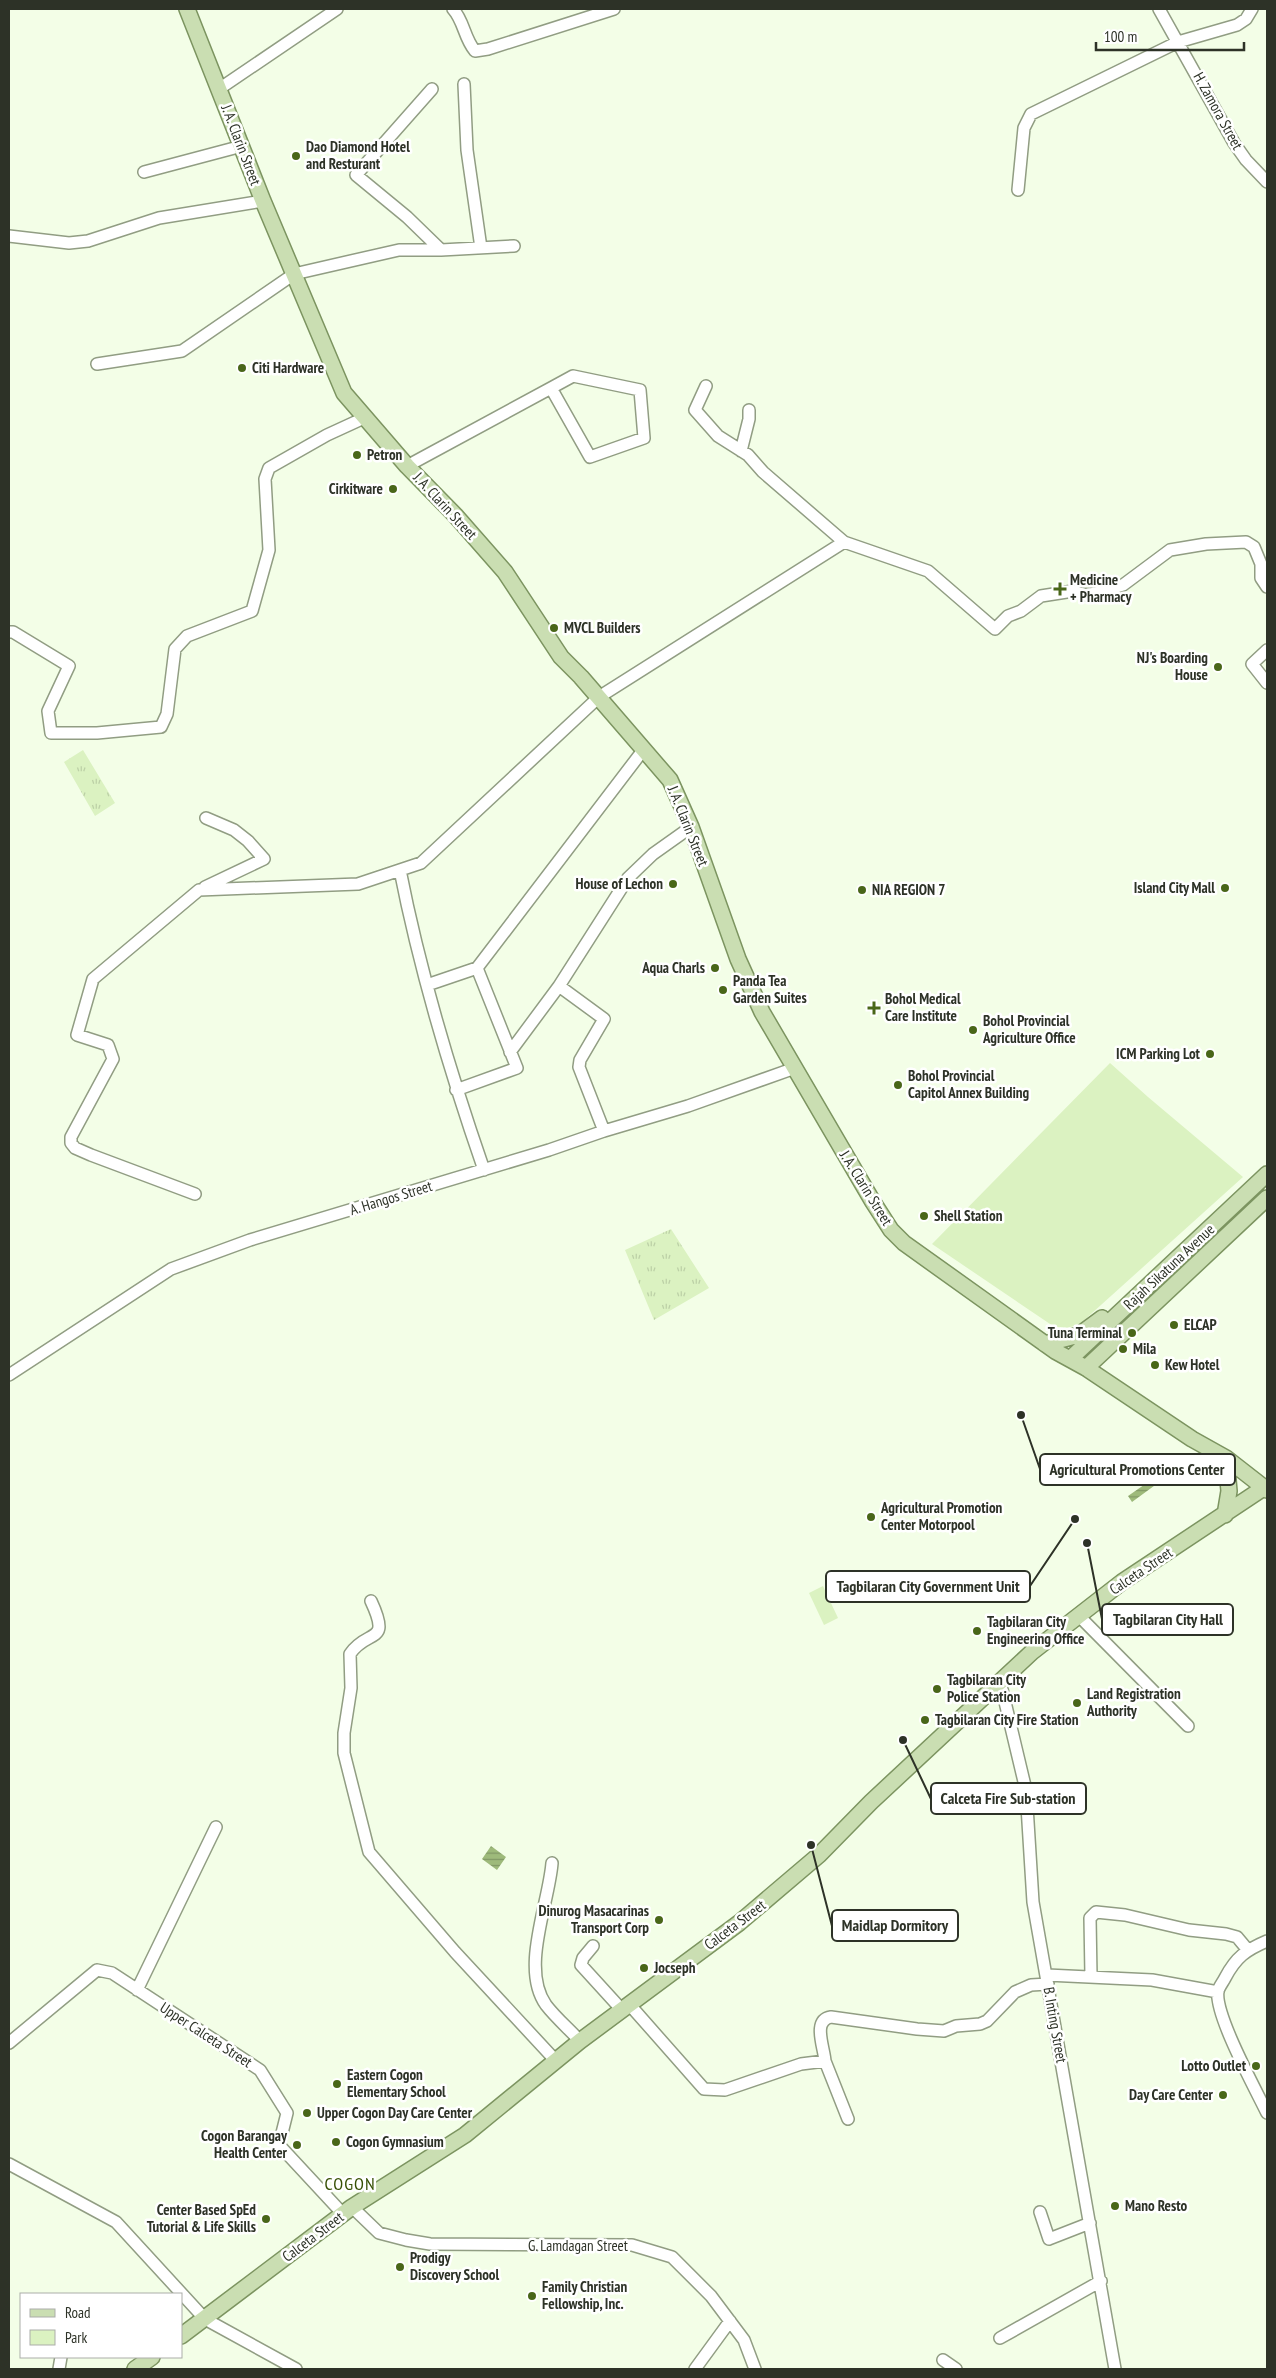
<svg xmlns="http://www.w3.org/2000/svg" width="1276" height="2378" viewBox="0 0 1276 2378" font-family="'PT Sans Narrow',sans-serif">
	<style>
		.grass { fill: url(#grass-tufts) }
		.park { fill: #dbf2c1 }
		.water { fill: url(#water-rules) }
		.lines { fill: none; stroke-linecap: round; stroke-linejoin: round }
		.minor-casing { stroke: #919d83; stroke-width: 14 }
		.major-casing { stroke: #7c9460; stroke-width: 18 }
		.minor { stroke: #fff; stroke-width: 11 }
		.major { stroke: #cadeb2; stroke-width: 15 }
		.poi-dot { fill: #496619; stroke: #fff; stroke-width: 2 }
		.labels { text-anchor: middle; stroke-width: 5; stroke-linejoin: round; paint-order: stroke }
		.street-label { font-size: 15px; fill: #2d3227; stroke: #fff }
		.poi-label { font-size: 15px; font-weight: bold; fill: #2d3227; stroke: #fff; text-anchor: start }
		.quarter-label { font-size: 18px; letter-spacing: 1px; fill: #375005; stroke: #fff }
		.leader { fill: none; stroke: #2d3227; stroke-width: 2 }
		.callout-dot { fill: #2d3227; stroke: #fff; stroke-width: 2 }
		.callout { fill: #fff; stroke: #2d3227; stroke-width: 2 }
		.callout-label { font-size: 16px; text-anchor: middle; font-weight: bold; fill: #2d3227 }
	</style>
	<defs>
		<pattern id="grass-tufts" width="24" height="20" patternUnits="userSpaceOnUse" patternTransform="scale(1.25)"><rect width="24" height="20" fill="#dbf2c1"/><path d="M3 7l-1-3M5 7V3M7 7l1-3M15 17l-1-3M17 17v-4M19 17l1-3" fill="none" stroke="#bcd0a6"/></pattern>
		<pattern id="water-rules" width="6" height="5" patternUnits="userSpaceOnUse" patternTransform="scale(1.25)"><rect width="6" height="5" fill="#9eba7b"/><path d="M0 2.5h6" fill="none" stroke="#819865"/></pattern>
	</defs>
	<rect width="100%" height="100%" fill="#f3fee7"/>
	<path class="grass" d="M83,750L115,803L95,816L64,762Z
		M671,1229L709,1288L654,1320L625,1250Z"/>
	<path class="park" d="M1110,1063L1148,1097L1243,1177L1081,1323C1071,1328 1064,1329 1053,1326L932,1244Z
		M823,1586L838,1618L824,1625L809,1593Z"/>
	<path class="water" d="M1162,1468L1169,1478L1160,1485L1158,1483L1132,1502L1128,1496L1154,1478L1153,1475Z
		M491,1846L506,1857L497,1870L482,1859Z"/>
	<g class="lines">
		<g class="minor-casing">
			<path id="minor" d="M453,9C464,21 464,38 475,51L488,49L614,9
				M1159,9L1234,143L1246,160L1267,182
				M464,84L467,150L481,248
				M219,89L337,9
				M432,89L356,175L407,217L441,250
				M144,172L242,146
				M1018,190L1024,128L1031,114L1178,42L1237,25L1246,19L1252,9
				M9,236L69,243L88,241L159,218L263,201
				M97,364L182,351L294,274L399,250H441L514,246
				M706,386L695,410L718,436L748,455L763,472L844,542
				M741,451L749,419V410
				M407,466L551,388L573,376L640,390L644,438L590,457L551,388
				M9,632H13L69,666L48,711L51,733H97L161,727L167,714L175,649L187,636L252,611L269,550L265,479L269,468L327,435L364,418
				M1267,650L1252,664L1267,683
				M400,870C420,972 450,1072 484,1170
				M205,887L264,859L248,841L234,830L206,818
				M427,985L477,968L644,749
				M510,1052L559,986
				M456,1090L517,1068L477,968
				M604,1131L579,1067L580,1060L604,1019L559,986L628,878L653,854L691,827
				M195,1194L91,1155L75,1148L71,1143V1137L113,1059L108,1045L77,1035L93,979L199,890L358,884L421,863L599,697L844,542L928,571L995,629L1008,616L1021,611L1041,596L1073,591L1086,595L1100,592L1123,585L1170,550L1206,544L1246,542L1254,547L1261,564V578L1267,587
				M9,1375L171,1269L250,1240L549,1150L604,1131L688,1106L795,1068
				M371,1601C392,1646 367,1628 350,1654L351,1688L344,1733V1753L369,1852L455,1952L556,2061
				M1079,1616L1188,1726
				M1000,1681L1026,1790L1033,1902L1115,2369
				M552,1863C549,1903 520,1969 546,2005C556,2018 569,2029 580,2041
				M1267,1941C1246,1950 1236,1957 1225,1978C1223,1982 1219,1987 1218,1991C1214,2014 1256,2090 1267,2113
				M593,1946L583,1958L581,1965L622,2010
				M1047,1975L1152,1980L1218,1992
				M1091,1976L1090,1918L1096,1912L1125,1915L1189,1930L1226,1934L1237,1937L1247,1949
				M137,1990L216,1827
				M629,2004L704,2089L725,2090L801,2064L825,2061C824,2047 812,2020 831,2017L917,2029L944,2031L956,2026L980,2024L987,2021L1015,1992L1031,1985L1048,1984
				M9,2043L97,1970L112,1973L260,2070L287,2113L279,2145L343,2214
				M825,2061L848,2119
				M9,2164L116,2222L205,2319L296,2369
				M352,2207L379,2233L406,2240L430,2244L632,2245L672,2257L711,2296L744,2340L755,2369
				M1040,2212L1049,2239L1090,2223
				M1000,2338L1101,2281
				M943,2360L956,2369
				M59,2369L61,2357
				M695,2369L730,2321"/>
		</g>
		<g class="major-casing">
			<path id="major" d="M187,9L263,201L344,393L407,466L455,515L505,572L561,657L581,677L670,780L691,827L738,959L762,1012L873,1202L891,1230L904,1243L1055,1351L1086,1368L1192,1439L1226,1458L1267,1490
				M1045,1344L1079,1335L1102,1318
				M1070,1359L1267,1174
				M1086,1368L1267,1198
				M1225,1515L1229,1491L1226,1458
				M181,2336L352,2207L465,2135L580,2041L739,1923L819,1855L871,1802L1032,1652L1122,1582L1265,1487
				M135,2369L152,2357"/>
		</g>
		<use href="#minor" class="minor"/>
		<use href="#major" class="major"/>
	</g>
	<g class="poi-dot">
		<circle cx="296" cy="156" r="5"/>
		<circle cx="242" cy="368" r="5"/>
		<circle cx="357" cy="455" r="5"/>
		<circle cx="393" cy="489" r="5"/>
		<path d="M1057.5 581.5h5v5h5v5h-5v5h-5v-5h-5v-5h5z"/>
		<circle cx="554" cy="628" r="5"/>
		<circle cx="1218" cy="667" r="5"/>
		<circle cx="673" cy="884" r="5"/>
		<circle cx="1225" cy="888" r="5"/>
		<circle cx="862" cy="890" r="5"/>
		<circle cx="715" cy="968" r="5"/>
		<circle cx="723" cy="990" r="5"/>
		<path d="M871.5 1000.5h5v5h5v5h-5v5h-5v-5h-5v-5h5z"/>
		<circle cx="973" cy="1030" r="5"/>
		<circle cx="1210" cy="1054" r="5"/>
		<circle cx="898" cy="1085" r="5"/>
		<circle cx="924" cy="1216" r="5"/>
		<circle cx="1174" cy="1325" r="5"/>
		<circle cx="1132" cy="1333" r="5"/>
		<circle cx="1123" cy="1349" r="5"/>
		<circle cx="1155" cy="1365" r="5"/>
		<circle cx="871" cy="1517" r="5"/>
		<circle cx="977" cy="1631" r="5"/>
		<circle cx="937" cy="1689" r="5"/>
		<circle cx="1077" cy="1703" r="5"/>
		<circle cx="925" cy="1720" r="5"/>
		<circle cx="659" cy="1920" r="5"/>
		<circle cx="644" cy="1968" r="5"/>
		<circle cx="1256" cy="2066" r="5"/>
		<circle cx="337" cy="2084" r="5"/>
		<circle cx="1223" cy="2095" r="5"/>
		<circle cx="307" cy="2113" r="5"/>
		<circle cx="336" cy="2142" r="5"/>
		<circle cx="297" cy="2145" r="5"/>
		<circle cx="1115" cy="2206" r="5"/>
		<circle cx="266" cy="2219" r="5"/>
		<circle cx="400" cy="2267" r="5"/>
		<circle cx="532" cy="2296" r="5"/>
	</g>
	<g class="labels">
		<g class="street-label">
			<text transform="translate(1218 111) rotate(61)" y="5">H. Zamora Street</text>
			<text transform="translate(241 145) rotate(69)" y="5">J. A. Clarin Street</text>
			<text transform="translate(445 506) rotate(47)" y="5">J. A. Clarin Street</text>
			<text transform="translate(688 826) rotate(68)" y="5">J. A. Clarin Street</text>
			<text transform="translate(866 1188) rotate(58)" y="5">J. A. Clarin Street</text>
			<text transform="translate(391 1198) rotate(-17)" y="5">A. Hangos Street</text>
			<text transform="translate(1169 1267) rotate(-43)" y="5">Rajah Sikatuna Avenue</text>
			<text transform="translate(1141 1571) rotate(-34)" y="5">Calceta Street</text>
			<text transform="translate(735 1925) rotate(-37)" y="5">Calceta Street</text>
			<text transform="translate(1055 2025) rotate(80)" y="5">B. Inting Street</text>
			<text transform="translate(206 2035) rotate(33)" y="5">Upper Calceta Street</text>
			<text transform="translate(313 2237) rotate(-37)" y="5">Calceta Street</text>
			<text x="578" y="2251">G. Lamdagan Street</text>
		</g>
		<g class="poi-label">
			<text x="306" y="152">Dao Diamond Hotel<tspan x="306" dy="17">and Resturant</tspan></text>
			<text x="252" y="373">Citi Hardware</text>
			<text x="367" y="460">Petron</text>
			<text x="383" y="494" text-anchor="end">Cirkitware</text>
			<text x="1070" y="585">Medicine<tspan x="1070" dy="17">+ Pharmacy</tspan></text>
			<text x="564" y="633">MVCL Builders</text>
			<text x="1208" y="663" text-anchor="end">NJ's Boarding<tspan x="1208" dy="17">House</tspan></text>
			<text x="663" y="889" text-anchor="end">House of Lechon</text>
			<text x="1215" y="893" text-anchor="end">Island City Mall</text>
			<text x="872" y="895">NIA REGION 7</text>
			<text x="705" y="973" text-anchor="end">Aqua Charls</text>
			<text x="733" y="986">Panda Tea<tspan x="733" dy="17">Garden Suites</tspan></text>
			<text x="885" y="1004">Bohol Medical<tspan x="885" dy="17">Care Institute</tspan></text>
			<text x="983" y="1026">Bohol Provincial<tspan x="983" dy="17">Agriculture Office</tspan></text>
			<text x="1200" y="1059" text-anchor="end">ICM Parking Lot</text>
			<text x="908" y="1081">Bohol Provincial<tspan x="908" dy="17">Capitol Annex Building</tspan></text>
			<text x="934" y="1221">Shell Station</text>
			<text x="1184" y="1330">ELCAP</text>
			<text x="1122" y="1338" text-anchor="end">Tuna Terminal</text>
			<text x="1133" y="1354">Mila</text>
			<text x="1165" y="1370">Kew Hotel</text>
			<text x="881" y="1513">Agricultural Promotion<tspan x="881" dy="17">Center Motorpool</tspan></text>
			<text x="987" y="1627">Tagbilaran City<tspan x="987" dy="17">Engineering Office</tspan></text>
			<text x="947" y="1685">Tagbilaran City<tspan x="947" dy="17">Police Station</tspan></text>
			<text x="1087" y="1699">Land Registration<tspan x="1087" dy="17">Authority</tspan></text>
			<text x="935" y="1725">Tagbilaran City Fire Station</text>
			<text x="649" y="1916" text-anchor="end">Dinurog Masacarinas<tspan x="649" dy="17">Transport Corp</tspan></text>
			<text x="654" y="1973">Jocseph</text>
			<text x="1246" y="2071" text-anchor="end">Lotto Outlet</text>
			<text x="347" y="2080">Eastern Cogon<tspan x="347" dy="17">Elementary School</tspan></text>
			<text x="1213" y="2100" text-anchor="end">Day Care Center</text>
			<text x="317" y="2118">Upper Cogon Day Care Center</text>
			<text x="287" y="2141" text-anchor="end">Cogon Barangay<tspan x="287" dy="17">Health Center</tspan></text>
			<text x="346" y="2147">Cogon Gymnasium</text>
			<text x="1125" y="2211">Mano Resto</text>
			<text x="256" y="2215" text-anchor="end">Center Based SpEd<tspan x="256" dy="17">Tutorial &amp; Life Skills</tspan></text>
			<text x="410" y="2263">Prodigy<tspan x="410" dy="17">Discovery School</tspan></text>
			<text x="542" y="2292">Family Christian<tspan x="542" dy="17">Fellowship, Inc.</tspan></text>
		</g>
		<g class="quarter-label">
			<text x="350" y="2190">COGON</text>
		</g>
	</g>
	<path class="leader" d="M1021 1415L1040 1469M1075 1519L1030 1586M1087 1543L1102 1619M903 1740L931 1799M811 1845L832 1926"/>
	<g class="callout-dot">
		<circle cx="1021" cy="1415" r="5"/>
		<circle cx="1075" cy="1519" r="5"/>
		<circle cx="1087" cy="1543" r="5"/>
		<circle cx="903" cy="1740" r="5"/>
		<circle cx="811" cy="1845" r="5"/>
	</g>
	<g class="callout">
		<rect x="1040" y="1454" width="195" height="31" rx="5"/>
		<rect x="826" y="1571" width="204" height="31" rx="5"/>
		<rect x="1102" y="1604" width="131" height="31" rx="5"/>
		<rect x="931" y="1783" width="155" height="31" rx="5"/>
		<rect x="832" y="1910" width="126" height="31" rx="5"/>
	</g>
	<g class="callout-label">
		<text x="1137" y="1475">Agricultural Promotions Center</text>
		<text x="928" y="1592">Tagbilaran City Government Unit</text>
		<text x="1168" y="1625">Tagbilaran City Hall</text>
		<text x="1008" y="1804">Calceta Fire Sub-station</text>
		<text x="895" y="1931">Maidlap Dormitory</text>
	</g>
	<rect width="1276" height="2378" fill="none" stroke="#2d3227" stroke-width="20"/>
	<rect x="20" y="2293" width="162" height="65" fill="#ffffff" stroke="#abada9"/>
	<rect x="30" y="2309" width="25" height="8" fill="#cadeb2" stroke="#abada9"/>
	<text x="65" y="2318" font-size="15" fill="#2d3227">Road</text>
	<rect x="30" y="2330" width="25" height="15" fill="#dbf2c1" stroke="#abada9"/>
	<text x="65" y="2343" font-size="15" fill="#2d3227">Park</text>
	<path d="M1096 42v8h148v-8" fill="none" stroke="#2d3227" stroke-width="2.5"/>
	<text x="1104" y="42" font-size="15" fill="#2d3227" stroke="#ffffff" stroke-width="4" paint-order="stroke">100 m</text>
</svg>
